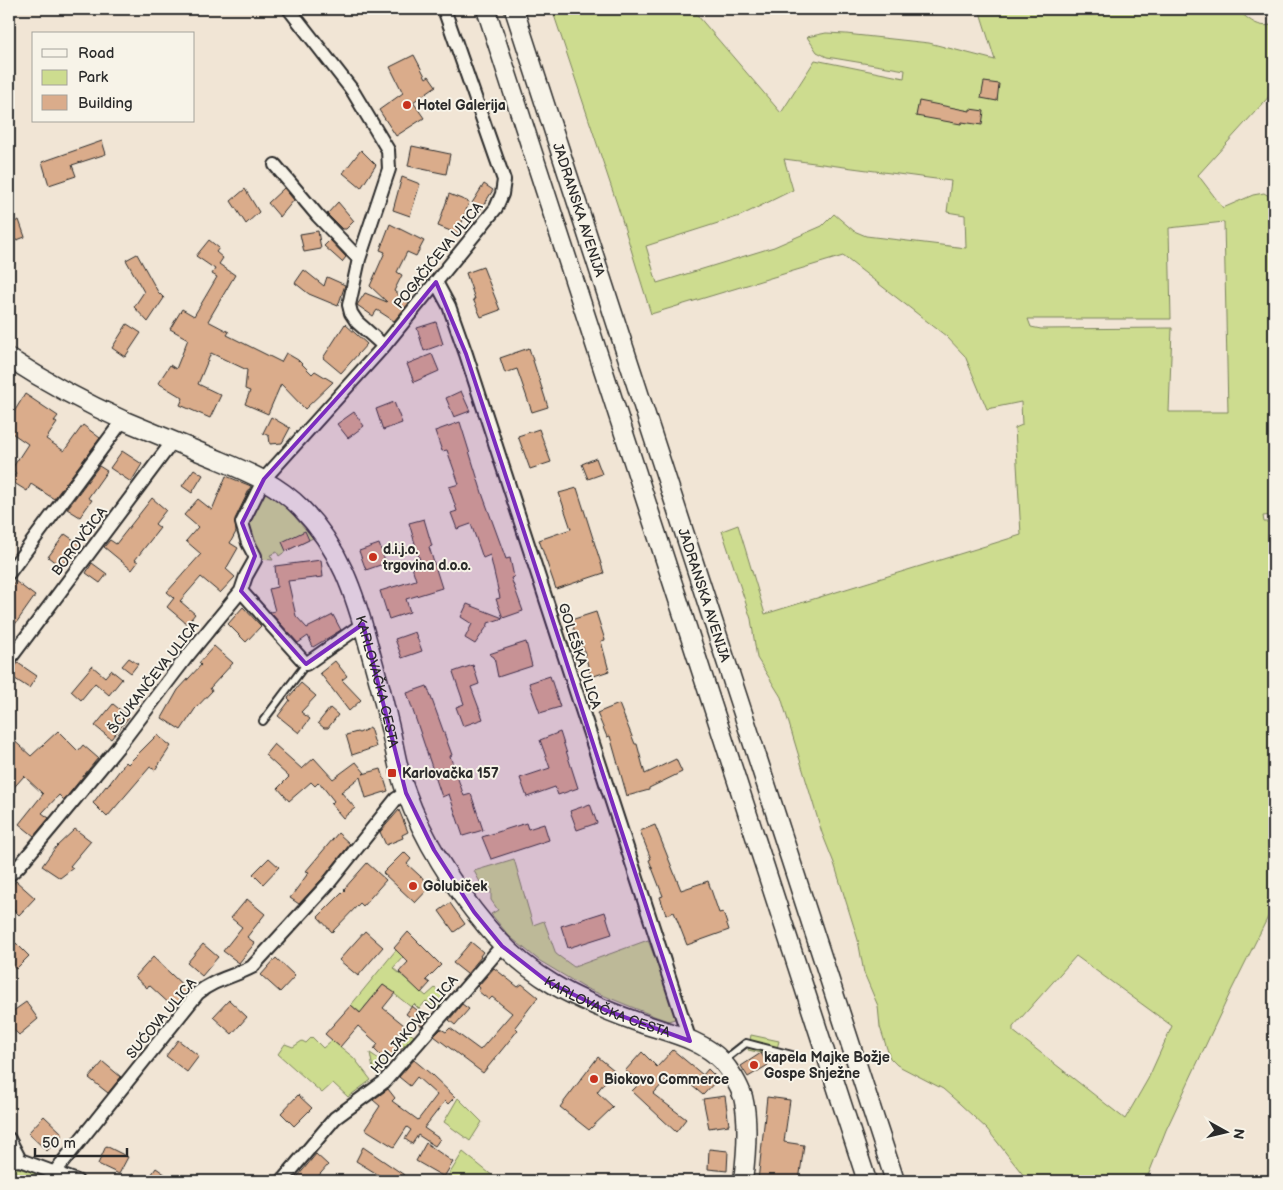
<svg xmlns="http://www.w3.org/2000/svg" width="1283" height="1190" viewBox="0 0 1283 1190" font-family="'Balsamiq Sans',sans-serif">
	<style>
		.green { fill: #cddc8f; stroke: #7c845d; fill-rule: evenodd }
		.building { fill: #daac8b; stroke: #2b2b2b }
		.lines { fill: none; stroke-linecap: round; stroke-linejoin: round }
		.lane-casing { stroke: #2b2b2b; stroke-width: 10 }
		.street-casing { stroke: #2b2b2b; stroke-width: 16 }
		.secondary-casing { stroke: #2b2b2b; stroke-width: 21 }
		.lane { stroke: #f7f3e8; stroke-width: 6 }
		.street { stroke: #f7f3e8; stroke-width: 12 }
		.secondary { stroke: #f7f3e8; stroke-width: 18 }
		.marked { fill: #7b2cbf; fill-opacity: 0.2; stroke: #7b2cbf; stroke-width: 4; stroke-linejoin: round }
		.poi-dot { fill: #c8321e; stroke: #f7f3e8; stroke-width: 2 }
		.labels { text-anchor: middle; stroke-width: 4; stroke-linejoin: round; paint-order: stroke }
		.poi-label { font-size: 14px; font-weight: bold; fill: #2b2b2b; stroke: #f7f3e8; text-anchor: start }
		.street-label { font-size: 14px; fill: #2b2b2b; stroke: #f7f3e8 }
	</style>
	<rect width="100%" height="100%" fill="#f1e5d5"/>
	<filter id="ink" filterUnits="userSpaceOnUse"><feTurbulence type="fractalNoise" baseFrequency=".02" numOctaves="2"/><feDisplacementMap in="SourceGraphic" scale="10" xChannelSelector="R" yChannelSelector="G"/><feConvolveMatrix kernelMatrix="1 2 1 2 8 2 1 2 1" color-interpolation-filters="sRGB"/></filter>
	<g filter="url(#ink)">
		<path class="green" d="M552,9H692L781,113L815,60L904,78L905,70L827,57L817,52L807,37L826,33L846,34L929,43L995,60L979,9H1236C1248,18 1258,30 1274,24V91L1198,175L1223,208L1253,195L1264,193L1274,199V515L1263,516L1264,522H1274V905L1231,991L1166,1130L1146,1181H1028L987,1129L960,1104L943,1089L897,1065L890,1058L880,1027L878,1006L864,973L858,940L834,863L822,833L781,697L757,658L751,619L722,531L738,525L765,614L1021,535L1015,428L1022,425L1021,402L987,409L965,356L946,336L843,256L651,314L618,207ZM784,159L951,181L947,212L965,215L966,248L866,236L854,231L834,214L822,226L774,247L657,283L646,246L740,216L793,190ZM1224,222L1228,412H1169L1172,328L1041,329L1031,327L1028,319H1171L1169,228ZM1076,956L1172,1026L1148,1079L1125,1119L1013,1031V1027Z
			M264,491L283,503L313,538L286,551L279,556L277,552L270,555L273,560L258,559L248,524L250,517Z
			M514,859L533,925L544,921L556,954L574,967L648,940L675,1011V1019L668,1021L654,1016L585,988L540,961L509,936L491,914L498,910L491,900V889L480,882L474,871Z
			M396,950L403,957L393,968L426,996L435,988L446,1000L437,1009L426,1001L419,1009L414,1004L411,1007L383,985L364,1008L366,1017L351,1005Z
			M402,1028L414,1036L402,1048L394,1040Z
			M751,1035L779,1041L775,1056L748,1050Z
			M312,1037L323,1048L332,1040L354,1058L371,1080L348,1097L333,1083L322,1093L278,1054L285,1044L293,1047L302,1041L306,1043Z
			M370,1053L385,1063L379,1074L373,1069Z
			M458,1098L482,1122L470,1141L444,1122Z
			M463,1152L499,1181H434L436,1177L445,1181Z
			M9,1167L18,1168L35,1173L40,1181H9Z"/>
		<path class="building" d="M414,55L426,78L429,76L436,86L413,102L424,118L396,136L379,110L403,93L390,67Z
			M984,82L999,84L997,101L981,98Z
			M919,101L970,111V109L984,111L982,125L962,122L961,124L916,116Z
			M102,141L106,154L72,165L76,176L49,185L42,162Z
			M412,146L450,154L446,174L408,166Z
			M361,150L376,165L361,188L343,173Z
			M402,177L420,184L410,216L393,210Z
			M484,184L493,190L481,209L472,203Z
			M284,188L294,200L280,217L268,203Z
			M245,189L259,212L246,224L231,201Z
			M449,194L469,202L458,234L438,226Z
			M338,202L354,221L346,229H342L327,214Z
			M19,220L25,237L9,243V224Z
			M390,224L424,241L416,256L407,252L397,272L402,275L394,291L409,303L394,321L377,310L373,316L357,305L365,293L387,302L370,286L385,252L380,250Z
			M318,231L321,249L304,252L300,234Z
			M209,240L219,248L216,252L223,258L219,264L235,275L208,321L229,332L227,335L281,362L286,353L298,360L312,374L315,371L333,382L305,409L281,384L268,414L245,404L250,391L245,389L247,370L211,353L198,384L221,395L210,418L180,405L183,398L158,383L170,365L176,369L188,339L170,329L182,309L194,316L217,277L212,274L215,269L196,256Z
			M330,240L346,257L342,262L324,246Z
			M137,254L158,292L164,298L148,322L134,307L144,292L126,260Z
			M483,267L500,310L481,317L473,299H475L466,273Z
			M304,270L324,286L327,277L345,285L338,306L309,294L295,283Z
			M436,322L443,344L424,351L417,328Z
			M127,324L141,333L125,357L112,348Z
			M345,324L367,344L341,373L323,358Z
			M529,348L548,407L532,412L517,369L505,373L500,358Z
			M432,354L439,371L414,382L407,364Z
			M461,391L470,411L454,417L446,398Z
			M25,394L58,416L54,421L57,423L46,439L64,451L83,425L100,438L54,499L31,484L27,491L11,481L16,473L11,470L28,444L9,431V420Z
			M394,402L402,423L383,430L376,409Z
			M354,412L364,426L348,438L337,424Z
			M271,417L290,428L282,443L270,444L269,436L263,433Z
			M460,422L483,496L506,559L510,558L514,577L511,578L523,611L503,618L496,599L500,598L490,555L483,558L471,524L457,529L451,513L457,511L449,487L459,484L447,450L442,451L435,431Z
			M539,429L551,462L530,469L518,436Z
			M122,451L142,464L131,482L110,468Z
			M596,458L602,474L588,479L582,464Z
			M99,466L107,471L88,498L92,500L80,517L67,509Z
			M194,469L203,475L192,493L182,486Z
			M226,476L251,486L235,519L236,532L230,543L238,548L226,569L235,577L220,593L201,577L180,601L195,614L187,624L167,607L174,598L167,592L201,554L186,541L198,527L184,515L198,499L212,510Z
			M577,488L604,573L556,589L539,540L571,529L559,493Z
			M152,498L166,510L155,524L160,528L135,560L138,562L132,570L104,547L110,540L116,544Z
			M424,519L432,546L429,547L442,588L406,599L410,612L389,619L380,591L416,580L412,567L421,564L409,523Z
			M305,531L309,540L286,551L282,542Z
			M65,534L81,545L68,563L65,561L61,567L48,557Z
			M379,544L386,563L366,570L359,551Z
			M321,560L323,577L288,581L296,616L307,628L333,615L341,630L313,647L308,636L298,643L270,612L275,611L269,589L277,587L275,566Z
			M92,563L107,574L100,583L86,573Z
			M15,581L35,596L9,633V590Z
			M467,604L503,618L488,623V625L475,644L465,638L472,624L461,617Z
			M243,607L261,626L246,642L228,624Z
			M596,612L605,640L601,641L609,671L591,677L583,647L580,648L571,620Z
			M415,632L422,651L402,658L395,639Z
			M526,642L532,666L498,677L494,657L489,654Z
			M214,646L233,663L210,688L212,691L195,709L181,730L162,718L178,690L201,665L199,663Z
			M129,658L138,664L131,673L122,666Z
			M335,661L347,676L342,680L361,700L349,711L320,673Z
			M18,663L37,676L29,688L9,675Z
			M473,665L479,684L471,687L483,719L463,726L456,707L464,704L453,672Z
			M92,666L105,677L111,670L122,679L109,695L95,683L81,700L71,691Z
			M550,676L560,707L540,713L529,683Z
			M301,683L316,696L301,712L310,719L299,733L278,716L290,700L288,698Z
			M427,686L452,755L450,756L464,796L471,794L483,830L463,836L449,794L442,797L407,693Z
			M113,704L129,717L111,739L95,726Z
			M619,704L635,744H637L645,774L676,759L682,772L649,788V790L627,796L610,736L607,737L597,713Z
			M330,708L338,715L328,728H324L318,723Z
			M370,728L376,747L352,755L346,735L357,732L359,733Z
			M58,731L78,751L83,745L98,758L64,800L59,795L42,813L49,818L34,836L19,824L43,794L24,776L9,793V768L15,761L9,755V736L31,756Z
			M560,732L578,788L558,795L555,787L527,797L520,778L550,768L540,740Z
			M157,735L171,746L155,770L150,767L107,817L93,803L106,786L107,787L126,762L128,764Z
			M274,744L302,769L314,758L333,779L356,762L365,773L363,774L381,769L388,791L366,798L360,777L341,792L355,808L343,818L331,804L334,801L319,782L315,786L311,782L289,801L278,788L289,777L265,755Z
			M590,804L597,823L577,830L570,811Z
			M399,810L408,832L402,835L403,838L386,845L380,832Z
			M526,823L528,829L544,824L549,840L491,859L482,837Z
			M655,825L681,890L708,881L719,913L723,912L729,930L687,945L674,912L666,915L660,897L663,896L649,860L651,859L640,831Z
			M75,829L91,841L70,866L73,868L60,878L42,866L56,847Z
			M338,833L350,844L322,879L299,904L290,898L309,872L306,871Z
			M404,852L411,859L407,864L431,886L415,903L383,873Z
			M269,858L279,867L263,884L253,874Z
			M367,863L386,880L363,906L360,903L332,932L318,917L345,890L344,889Z
			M16,881L35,898L19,915L9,905V889Z
			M247,899L265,914L247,937L255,943L239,963L223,951L242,927L231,918Z
			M450,903L465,924L454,932L439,911Z
			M605,912L612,934L568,948L561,926Z
			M365,931L383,947L358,976L339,960Z
			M408,932L441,965L426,980L430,983L421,993L399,972L408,962L394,948Z
			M471,942L483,952L480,956L481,957L467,974L453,963Z
			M16,943L29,956L16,969L9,963V951Z
			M203,944L218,957L202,976L187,963Z
			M153,957L189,991L174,1008L149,985L147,988L135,977Z
			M276,958L295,976L280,992L261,975Z
			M494,968L518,987L522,984L538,997L515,1027L518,1030L483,1073L434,1036L441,1029L446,1032L450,1028L480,1050L512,1013L492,997L489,1000L478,991L480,988L478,986Z
			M383,985L395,993L383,1008L404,1025L394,1040L402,1048L387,1062L374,1049L378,1044L358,1026L340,1047L325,1034L351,1005L360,1013Z
			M229,1000L247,1017L232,1034L213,1017Z
			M26,1002L38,1019L19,1035L9,1025V1014Z
			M462,1004L469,1009L455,1025L449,1020Z
			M412,1006L428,1019L422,1026L406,1014Z
			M178,1040L199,1056L187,1072L166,1056Z
			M673,1050L703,1075L708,1069L718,1079L703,1095L679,1075L673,1083L668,1078L653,1094L686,1119L676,1132L632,1091L641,1082L625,1071L642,1052L657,1067Z
			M761,1053L768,1065L748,1077L741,1066Z
			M598,1057L614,1070L597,1092L613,1107L589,1130L560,1107Z
			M414,1060L432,1075L455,1097L448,1104L445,1101L424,1128L440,1139L435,1146L418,1135L412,1144L405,1139L411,1130L407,1127L394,1147L365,1129L380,1106L373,1100L388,1089L395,1098L392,1101L418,1120L437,1095L417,1077L410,1086L399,1077Z
			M103,1062L121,1077L108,1093L89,1078Z
			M298,1095L312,1108L294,1126L281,1113Z
			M725,1096L729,1125L709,1128L703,1099Z
			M767,1097L790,1100L784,1142L804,1145L799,1181H758Z
			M44,1116L63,1134L47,1151L28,1133Z
			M426,1143L453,1162L444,1177L416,1161Z
			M106,1146L128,1157L119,1174L98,1164Z
			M363,1147L413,1181L387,1180L356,1161Z
			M709,1149L728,1151L727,1171L708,1169Z
			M316,1154L328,1165L314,1181H294Z
			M156,1168L175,1181H147Z"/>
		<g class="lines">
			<g class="lane-casing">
				<path id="lane" d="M263,721L306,664
					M723,1061L746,1043L792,1055"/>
			</g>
			<g class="street-casing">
				<path id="street" d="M289,9L352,90L388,150L389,169L359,259L349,305L351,313L357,322L384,346
					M275,165L318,216L359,259
					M436,282L449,306L466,354L690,1041
					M9,573L123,420
					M241,591L306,664L363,624
					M9,660L173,441
					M9,875L19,866L55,823L118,747L185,659L241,591L246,576L255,560V556L248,543L242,523L264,479L384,346L496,208L502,194L504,180L444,9
					M9,1139L20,1160
					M9,1161L20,1160L77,1181
					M50,1181L54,1173L198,993C215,979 233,977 252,967L328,884L396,799L406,793
					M282,1181L335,1118L384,1082L502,946"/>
			</g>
			<g class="secondary-casing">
				<g id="secondary">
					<path d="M486,9L867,1181"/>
					<path id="s1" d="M514,9L895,1181"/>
					<path id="s2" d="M9,358C46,382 85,403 125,421C156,434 188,447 219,460C250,473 277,484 301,508C340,548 355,594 369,647C377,674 384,701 390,728C395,749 398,772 406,792C423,839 454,888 486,926C528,977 574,999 635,1021C664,1032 701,1038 722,1061C730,1070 739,1085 743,1097C749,1121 746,1157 743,1181"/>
				</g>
			</g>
			<use href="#lane" class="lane"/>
			<use href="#street" class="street"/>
			<use href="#secondary" class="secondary"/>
		</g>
	</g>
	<path class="marked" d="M436,282L466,354L690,1041L605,1010L548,982L502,946L474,912L434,850L406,793L363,624L306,664L241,591L255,556L242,523L264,479L384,346Z"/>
	<g class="poi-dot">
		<circle cx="407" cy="105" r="5"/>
		<circle cx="373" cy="557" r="5"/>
		<rect x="387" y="768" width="10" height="10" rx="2.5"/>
		<circle cx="413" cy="886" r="5"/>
		<circle cx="754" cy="1065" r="5"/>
		<circle cx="594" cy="1079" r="5"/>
	</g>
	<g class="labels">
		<g class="poi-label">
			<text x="417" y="110">Hotel Galerija</text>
			<text x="383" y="554">d.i.j.o.<tspan x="383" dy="16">trgovina d.o.o.</tspan></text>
			<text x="402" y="778">Karlovačka 157</text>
			<text x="423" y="891">Golubiček</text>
			<text x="764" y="1062">kapela Majke Božje<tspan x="764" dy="16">Gospe Snježne</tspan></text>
			<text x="604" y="1084">Biokovo Commerce</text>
		</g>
		<g class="street-label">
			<text dy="5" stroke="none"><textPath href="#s1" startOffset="211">JADRANSKA AVENIJA</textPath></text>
			<text transform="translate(438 255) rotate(-51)" y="5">POGAČIĆEVA ULICA</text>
			<text transform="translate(79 541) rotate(-53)" y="5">BOROVČICA</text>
			<text dy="5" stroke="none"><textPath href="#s1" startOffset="616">JADRANSKA AVENIJA</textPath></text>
			<text transform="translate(580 656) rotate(72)" y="5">GOLEŠKA ULICA</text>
			<text transform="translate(153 677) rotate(-52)" y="5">ŠĆUKANČEVA ULICA</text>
			<text dy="5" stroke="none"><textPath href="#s2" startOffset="522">KARLOVAČKA CESTA</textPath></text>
			<text dy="5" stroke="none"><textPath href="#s2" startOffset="941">KARLOVAČKA CESTA</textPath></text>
			<text transform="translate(161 1018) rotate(-50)" y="5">SUĆOVA ULICA</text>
			<text transform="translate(414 1024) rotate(-49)" y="5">HOLJAKOVA ULICA</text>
		</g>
	</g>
	<rect width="1283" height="1190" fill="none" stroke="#f7f3e8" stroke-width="30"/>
	<rect x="15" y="15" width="1253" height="1160" fill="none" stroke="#2b2b2b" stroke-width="2" filter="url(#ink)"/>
	<rect x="32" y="32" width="162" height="90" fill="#f7f3e8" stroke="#a5a39c"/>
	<rect x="42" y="49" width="25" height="8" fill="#f7f3e8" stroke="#a5a39c"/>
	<text x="78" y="58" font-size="15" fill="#2b2b2b">Road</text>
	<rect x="42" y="70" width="25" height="15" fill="#cddc8f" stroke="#a5a39c"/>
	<text x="78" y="82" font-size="15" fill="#2b2b2b">Park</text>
	<rect x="42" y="95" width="25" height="15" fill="#daac8b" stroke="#a5a39c"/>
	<text x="78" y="108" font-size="15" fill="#2b2b2b">Building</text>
	<g transform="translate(1226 1132) rotate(98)" stroke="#f7f3e8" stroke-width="4" paint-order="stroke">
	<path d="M0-4L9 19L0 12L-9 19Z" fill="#2b2b2b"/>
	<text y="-8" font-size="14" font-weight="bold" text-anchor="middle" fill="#2b2b2b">N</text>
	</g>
	<path d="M35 1148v8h92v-8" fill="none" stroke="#2b2b2b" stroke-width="2.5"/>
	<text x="42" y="1148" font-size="15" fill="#2b2b2b" stroke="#f7f3e8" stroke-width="4" paint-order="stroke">50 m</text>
</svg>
